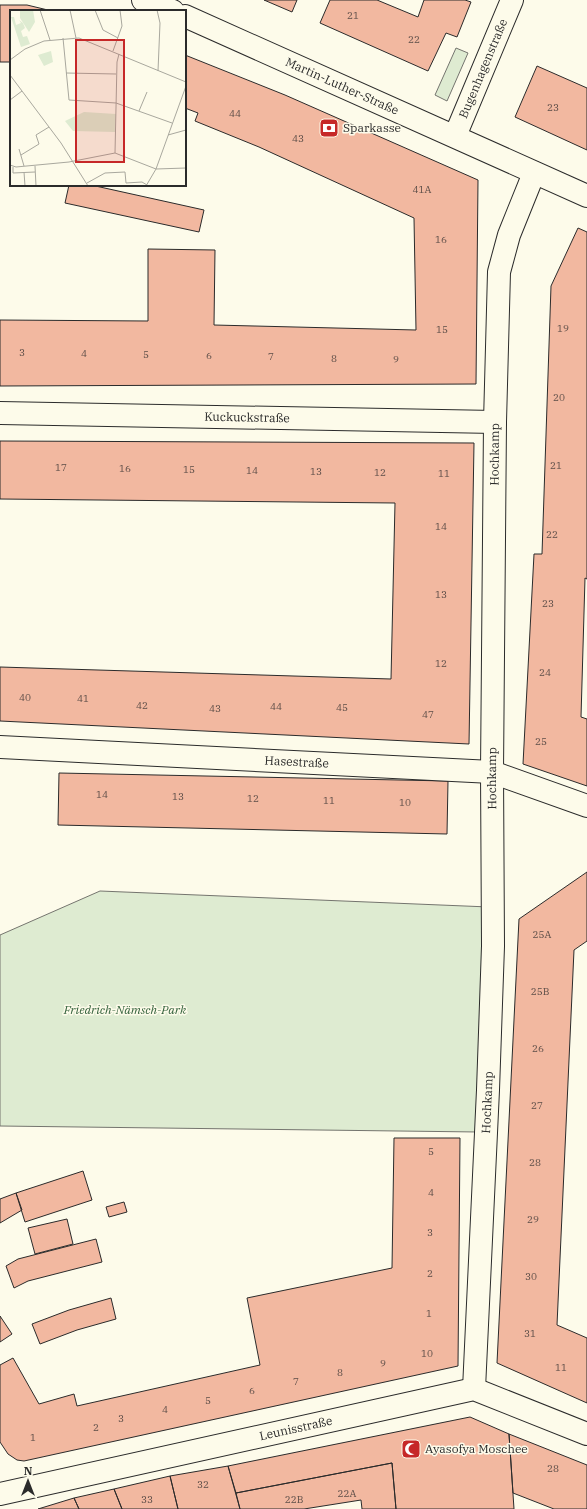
<svg xmlns="http://www.w3.org/2000/svg" width="587" height="1509" viewBox="0 0 587 1509" font-family="'IBM Plex Serif',serif">
	<style>
		.green { fill: #deebd1; stroke: #74746e }
		.building { fill: #f2b8a0; stroke: #2b2b2b }
		.lines { fill: none; stroke-linecap: round; stroke-linejoin: round }
		.minor-casing { stroke: #2b2b2b; stroke-width: 24 }
		.minor { stroke: #fdfbea; stroke-width: 22 }
		.labels { text-anchor: middle; stroke-width: 3; stroke-linejoin: round; paint-order: stroke }
		.number-label { font-size: 10px; fill: #5d4e48 }
		.street-label { font-size: 12px; fill: #2b2b2b; stroke: #fdfbea }
		.poi-label { font-size: 12px; fill: #2b2b2b; stroke: #fdfbea; text-anchor: start }
		.park-label { font-size: 12px; font-style: italic; fill: #34623c; stroke: #fdfbea }
		.inset-road { fill: none; stroke: #a9a89e; stroke-width: 1 }
		.view { fill: #c62828; fill-opacity: 0.15; stroke: #c62828; stroke-width: 2 }
		.inset-edge { fill: none; stroke: #2b2b2b; stroke-width: 2 }
	</style>
	<rect width="100%" height="100%" fill="#fdfbea"/>
	<path class="green" d="M456,48L468,53L447,101L435,95Z
		M100,891L489,907L478,1132L0,1126V935Z"/>
	<path class="building" d="M264,0H297L292,12Z
		M330,0H377L418,17L424,0H465L471,2L457,37L446,33L428,71L320,23Z
		M0,5H27L52,11H11V62H0Z
		M185,55L285,95L478,180L476,384L0,386V320L148,321V249L215,250L214,325L416,330L414,218L259,147L195,121L198,113L185,108Z
		M537,66L587,88V150L515,117Z
		M69,185H91L204,210L199,232L65,203Z
		M578,228L587,232V579L585,578L581,717L587,719V786L523,764L534,554H542L551,286Z
		M0,441L474,443L469,744L0,721V667L391,679L395,503L0,499Z
		M59,773L448,781L447,834L58,825Z
		M587,872V941L574,950L557,1325L587,1338V1403L497,1363L519,919Z
		M394,1138H460L458,1366L24,1461L17,1460L8,1454L0,1442V1365L13,1358L39,1404L74,1394L77,1406L260,1365L247,1298L392,1268Z
		M83,1171L92,1200L25,1222L16,1193Z
		M16,1193L22,1210L0,1223V1199Z
		M124,1202L127,1212L109,1217L106,1207Z
		M67,1219L73,1244L35,1254L28,1228Z
		M96,1239L102,1262L28,1281L14,1288L6,1266L18,1259Z
		M111,1298L116,1319L77,1330L40,1344L32,1324L69,1310Z
		M0,1316L12,1334L0,1342Z
		M470,1417L509,1434L514,1509H396L392,1463L236,1493L228,1466Z
		M509,1434L587,1465V1509H554L513,1493Z
		M392,1463L396,1509H362L361,1500L304,1509H240L236,1493Z
		M228,1466L240,1509H178L170,1476Z
		M170,1476L178,1509H122L114,1489Z
		M114,1489L122,1509H79L74,1498Z
		M74,1498L79,1509H38Z"/>
	<g class="lines">
		<g class="minor-casing">
			<g id="minor">
				<path d="M143,0L173,11"/>
				<path id="s1" d="M185,16L587,196"/>
				<path id="s2" d="M455,136L512,0"/>
				<path id="s3" d="M0,413L495,422"/>
				<path id="s4" d="M0,747L492,772L587,806"/>
				<path id="s5" d="M474,1389L488,1090L493,946L492,772L495,422L499,272L509,235L534,173"/>
				<path id="s6" d="M0,1494L474,1389L587,1434"/>
			</g>
		</g>
		<use href="#minor" class="minor"/>
	</g>
	<defs>
		<g id="bank-square" transform="scale(1)"><rect x="-9" y="-9" width="18" height="18" rx="4" fill="#c62828" stroke="#fdfbea"/><path d="M-6-4H6V4H-6ZM0-2.3a2.3 2.3 0 1 0 0 4.6a2.3 2.3 0 1 0 0-4.6Z" fill="#fff"/></g>
		<g id="mosque-square" transform="scale(1)"><rect x="-9" y="-9" width="18" height="18" rx="4" fill="#c62828" stroke="#fdfbea"/><path d="M3.5-4.9A6 6 0 1 0 3.5 4.9A5 5 0 1 1 3.5-4.9Z" fill="#fff"/></g>
	</defs>
	<g fill-rule="evenodd">
		<use href="#bank-square" x="329" y="128"/>
		<use href="#mosque-square" x="411" y="1449"/>
	</g>
	<g class="labels">
		<g class="number-label">
			<text x="353" y="19">21</text>
			<text x="414" y="43">22</text>
			<text x="553" y="111">23</text>
			<text x="235" y="117">44</text>
			<text x="298" y="142">43</text>
			<text x="422" y="193">41A</text>
			<text x="441" y="243">16</text>
			<text x="563" y="332">19</text>
			<text x="442" y="333">15</text>
			<text x="22" y="356">3</text>
			<text x="84" y="357">4</text>
			<text x="146" y="358">5</text>
			<text x="209" y="359">6</text>
			<text x="271" y="360">7</text>
			<text x="334" y="362">8</text>
			<text x="396" y="363">9</text>
			<text x="559" y="401">20</text>
			<text x="556" y="469">21</text>
			<text x="61" y="471">17</text>
			<text x="125" y="472">16</text>
			<text x="189" y="473">15</text>
			<text x="252" y="474">14</text>
			<text x="316" y="475">13</text>
			<text x="380" y="476">12</text>
			<text x="444" y="477">11</text>
			<text x="441" y="530">14</text>
			<text x="552" y="538">22</text>
			<text x="441" y="598">13</text>
			<text x="548" y="607">23</text>
			<text x="441" y="667">12</text>
			<text x="545" y="676">24</text>
			<text x="25" y="701">40</text>
			<text x="83" y="702">41</text>
			<text x="142" y="709">42</text>
			<text x="276" y="710">44</text>
			<text x="342" y="711">45</text>
			<text x="215" y="712">43</text>
			<text x="428" y="718">47</text>
			<text x="541" y="745">25</text>
			<text x="102" y="798">14</text>
			<text x="178" y="800">13</text>
			<text x="253" y="802">12</text>
			<text x="329" y="804">11</text>
			<text x="405" y="806">10</text>
			<text x="542" y="938">25A</text>
			<text x="540" y="995">25B</text>
			<text x="538" y="1052">26</text>
			<text x="537" y="1109">27</text>
			<text x="431" y="1155">5</text>
			<text x="535" y="1166">28</text>
			<text x="431" y="1196">4</text>
			<text x="533" y="1223">29</text>
			<text x="430" y="1236">3</text>
			<text x="430" y="1277">2</text>
			<text x="531" y="1280">30</text>
			<text x="429" y="1317">1</text>
			<text x="530" y="1337">31</text>
			<text x="427" y="1357">10</text>
			<text x="383" y="1367">9</text>
			<text x="561" y="1371">11</text>
			<text x="340" y="1376">8</text>
			<text x="296" y="1385">7</text>
			<text x="252" y="1394">6</text>
			<text x="208" y="1404">5</text>
			<text x="165" y="1413">4</text>
			<text x="121" y="1422">3</text>
			<text x="96" y="1431">2</text>
			<text x="33" y="1441">1</text>
			<text x="553" y="1472">28</text>
			<text x="203" y="1488">32</text>
			<text x="347" y="1497">22A</text>
			<text x="147" y="1503">33</text>
			<text x="294" y="1503">22B</text>
		</g>
		<g class="street-label">
			<text dy="4" stroke="none"><textPath href="#s2" startOffset="73">Bugenhagenstraße</textPath></text>
			<text dy="4" stroke="none"><textPath href="#s1" startOffset="172">Martin-Luther-Straße</textPath></text>
			<text dy="4" stroke="none"><textPath href="#s3" startOffset="247">Kuckuckstraße</textPath></text>
			<text dy="4" stroke="none"><textPath href="#s5" startOffset="935">Hochkamp</textPath></text>
			<text dy="4" stroke="none"><textPath href="#s4" startOffset="297">Hasestraße</textPath></text>
			<text dy="4" stroke="none"><textPath href="#s5" startOffset="611">Hochkamp</textPath></text>
			<text dy="4" stroke="none"><textPath href="#s5" startOffset="287">Hochkamp</textPath></text>
			<text dy="4" stroke="none"><textPath href="#s6" startOffset="303">Leunisstraße</textPath></text>
		</g>
		<g class="poi-label">
			<text x="343" y="132">Sparkasse</text>
			<text x="425" y="1453">Ayasofya Moschee</text>
		</g>
		<g class="park-label">
			<text x="125" y="1014">Friedrich-Nämsch-Park</text>
		</g>
	</g>
	<g transform="translate(10 10)">
		<rect width="176" height="176" fill="#fdfbea"/>
		<path d="M3,0H23L25,12L19,22L10,8V1ZM1,7H4L6,15L11,13L9,10L13,13L15,18L11,21L13,27L17,26L20,34L11,37ZM41,41L43,52L34,56L28,45ZM74,102L106,104L105,122L63,121L55,111Z" fill="#deebd1"/>
		<path class="inset-road" d="M30,0L40,30M60,0L66,28M85,0L93,20L108,28M147,0L150,13L148,61M53,28L59,90L106,93L162,113M103,41L112,16L110,0M0,50L15,39L34,31L69,28L176,72M56,63L106,64M0,65L51,133L78,176M0,90L12,81M129,101L137,82M158,125L176,120M9,139L14,156M105,143L107,52L109,44M11,145L29,134L26,125L39,117M0,155L6,157L59,152L105,143L146,159L176,158M25,156L26,176M3,157V163L25,162M14,162L15,176M77,173L95,163L115,162L116,173L132,172L137,175M136,176L146,159L176,76"/>
		<path class="view" d="M66,30H114V152H66Z"/>
		<rect width="176" height="176" class="inset-edge"/>
	</g>
	<g transform="translate(28 1481)" stroke="#fdfbea" stroke-width="3" paint-order="stroke">
	<path d="M0-3L7 15L0 10L-7 15Z" fill="#2b2b2b"/>
	<text y="-6" font-size="11" font-weight="bold" text-anchor="middle" fill="#2b2b2b">N</text>
	</g>
</svg>
